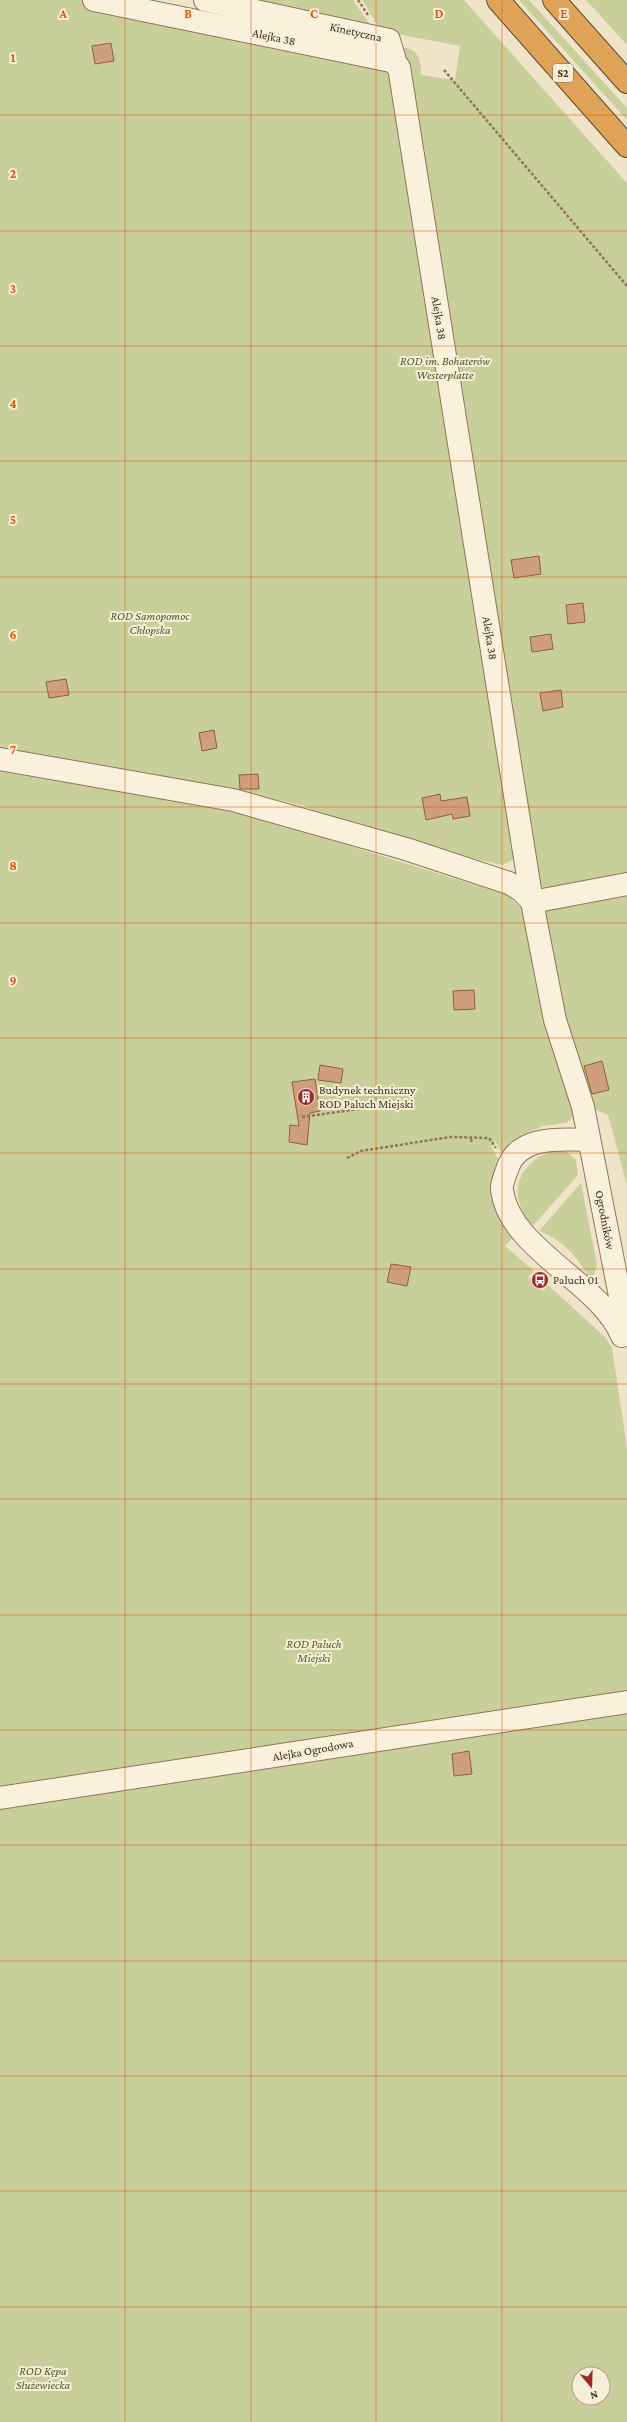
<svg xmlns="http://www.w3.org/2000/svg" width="627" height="2422" viewBox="0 0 627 2422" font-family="'Crimson Pro',serif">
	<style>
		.green { fill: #c9cf9b; fill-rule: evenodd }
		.building { fill: #cf9f7d; stroke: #8d5f41 }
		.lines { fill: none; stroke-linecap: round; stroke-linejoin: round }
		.minor-casing { stroke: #8d765c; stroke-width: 24 }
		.highway-casing { stroke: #5b4430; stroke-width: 24 }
		.path { stroke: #8d765c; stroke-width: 2.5; stroke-dasharray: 3 2; stroke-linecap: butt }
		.minor { stroke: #faf1dc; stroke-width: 22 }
		.highway { stroke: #e0a458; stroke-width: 22 }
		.grid { fill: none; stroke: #df570d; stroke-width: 1; stroke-opacity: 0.55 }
		.labels { text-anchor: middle; stroke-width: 4; stroke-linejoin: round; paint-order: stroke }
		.shield { fill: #f7eed8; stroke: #756857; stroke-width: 1 }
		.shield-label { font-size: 11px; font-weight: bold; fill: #3d2e20 }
		.street-label { font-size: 12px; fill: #3d2e20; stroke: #f7eed8 }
		.park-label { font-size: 12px; font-style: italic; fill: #4d5a26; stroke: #f7eed8 }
		.poi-label { font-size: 12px; fill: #3d2e20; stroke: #f7eed8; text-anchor: start }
		.grid-label { font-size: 13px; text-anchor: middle; font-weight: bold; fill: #df570d; stroke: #f7eed8; stroke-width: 4; stroke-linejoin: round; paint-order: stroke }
	</style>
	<rect width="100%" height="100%" fill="#f0e4c8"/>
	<path class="green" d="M0,0H146L392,48C415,45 421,53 421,75L455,80L460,46L381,31L362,0H464L627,183V1185L608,1115L591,1108L574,1112L573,1118L566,1123L543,1126L518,1137L502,1154L495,1141L491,1146L498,1159C488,1192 488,1210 513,1237L505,1246L534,1271L528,1277L543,1291L548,1285L606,1338L612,1348L627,1447V2422H0V767L257,817L507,895L520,907L518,857L502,865L440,851L333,819L304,806L269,798L0,750ZM579,2374H603V2398H579Z
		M252,0H353L373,29Z
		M519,0H529L627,108V120Z
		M586,0H627V45Z
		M557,1150L567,1152L576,1160L578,1175L533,1226C505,1196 517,1160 557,1150Z
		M581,1183L597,1265L594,1274L589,1278C578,1257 562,1239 539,1231Z"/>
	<path class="building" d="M111,43L114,61L95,64L92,46Z
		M539,556L541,574L514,578L511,560Z
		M583,603L585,622L568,624L566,605Z
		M551,634L553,649L532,652L530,637Z
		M66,679L69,695L49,698L46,682Z
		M561,690L563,707L543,711L540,693Z
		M214,730L217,748L202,751L199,733Z
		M258,774L259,789H240L239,775Z
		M440,794L441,801L467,797L470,816L453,819L452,814L426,820L422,798Z
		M474,990L475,1009L454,1010L453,991Z
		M602,1061L609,1090L592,1094L584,1066Z
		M320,1065L343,1069L341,1083L318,1080Z
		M315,1079L320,1111L310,1113L307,1145L289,1142L290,1125L299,1126L292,1082Z
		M391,1264L411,1267L407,1286L387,1282Z
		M469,1751L472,1774L454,1776L452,1754Z"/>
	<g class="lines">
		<g class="minor-casing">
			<path id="minor" d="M94,0L391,61L399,67L532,902L627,884
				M205,0L389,40L396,64
				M0,759L233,800L406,849L509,883L522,891L532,902L555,1020L583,1107L627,1332
				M589,1140C561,1139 517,1135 507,1170C505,1176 501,1184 502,1190C509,1249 600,1282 622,1336
				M0,1798L627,1702"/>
		</g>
		<g class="highway-casing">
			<path id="highway" d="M498,0L627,146
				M554,0L627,82"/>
		</g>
		<path class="path" d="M358,0L368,15
			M444,70L627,286
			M302,1117L366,1108
			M471,1142L472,1137
			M347,1158L361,1151L450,1137L489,1138L496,1148"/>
		<use href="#minor" class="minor"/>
		<use href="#highway" class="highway"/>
	</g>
	<path class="grid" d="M125,0V2422M251,0V2422M376,0V2422M502,0V2422M0,115H627M0,231H627M0,346H627M0,461H627M0,577H627M0,692H627M0,807H627M0,923H627M0,1038H627M0,1153H627M0,1269H627M0,1384H627M0,1499H627M0,1615H627M0,1730H627M0,1845H627M0,1961H627M0,2076H627M0,2191H627M0,2307H627"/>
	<defs>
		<g id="building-disc" transform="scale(0.9)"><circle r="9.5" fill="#9e2a2b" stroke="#f7eed8"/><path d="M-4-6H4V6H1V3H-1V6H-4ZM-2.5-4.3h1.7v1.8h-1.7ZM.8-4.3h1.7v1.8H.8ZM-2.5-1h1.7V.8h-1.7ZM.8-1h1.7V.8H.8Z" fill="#fff"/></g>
		<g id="bus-disc" transform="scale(0.9)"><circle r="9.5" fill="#9e2a2b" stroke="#f7eed8"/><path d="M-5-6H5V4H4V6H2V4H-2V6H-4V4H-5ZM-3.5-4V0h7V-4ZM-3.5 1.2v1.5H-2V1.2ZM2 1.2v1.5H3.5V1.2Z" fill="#fff"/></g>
	</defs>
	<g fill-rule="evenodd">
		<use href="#building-disc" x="306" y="1097"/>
		<use href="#bus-disc" x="540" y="1280"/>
	</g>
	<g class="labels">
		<rect class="shield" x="553" y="64" width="20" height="18" rx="3"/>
		<g class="shield-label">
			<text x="563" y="77">S2</text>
		</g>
		<g class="street-label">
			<text transform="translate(356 32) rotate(13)" y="4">Kinetyczna</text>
			<text transform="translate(274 37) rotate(12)" y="4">Alejka 38</text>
			<text transform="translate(439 318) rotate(81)" y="4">Alejka 38</text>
			<text transform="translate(490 638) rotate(81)" y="4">Alejka 38</text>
			<text transform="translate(605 1220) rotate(79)" y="4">Ogrodników</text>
			<text transform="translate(313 1750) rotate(-10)" y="4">Alejka Ogrodowa</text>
		</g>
		<g class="park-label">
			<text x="445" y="365">ROD im. Bohaterów<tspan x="445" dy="14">Westerplatte</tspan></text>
			<text x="150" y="620">ROD Samopomoc<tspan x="150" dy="14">Chłopska</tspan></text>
			<text x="314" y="1648">ROD Paluch<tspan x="314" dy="14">Miejski</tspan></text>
			<text x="43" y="2375">ROD Kępa<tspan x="43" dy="14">Służewiecka</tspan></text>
		</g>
		<g class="poi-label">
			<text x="319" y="1094">Budynek techniczny<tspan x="319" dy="14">ROD Paluch Miejski</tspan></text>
			<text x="553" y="1284">Paluch 01</text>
		</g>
	</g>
	<g class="grid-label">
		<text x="63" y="18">A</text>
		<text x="188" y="18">B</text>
		<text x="314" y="18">C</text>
		<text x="439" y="18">D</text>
		<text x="564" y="18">E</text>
		<text x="13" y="62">1</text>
		<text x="13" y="178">2</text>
		<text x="13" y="293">3</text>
		<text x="13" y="408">4</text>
		<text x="13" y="524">5</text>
		<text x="13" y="639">6</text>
		<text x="13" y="754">7</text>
		<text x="13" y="870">8</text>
		<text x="13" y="985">9</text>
	</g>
	<g transform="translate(591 2386) rotate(161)"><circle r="19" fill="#f7eed8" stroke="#ada18e"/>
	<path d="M0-3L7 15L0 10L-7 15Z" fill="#9e2a2b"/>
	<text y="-6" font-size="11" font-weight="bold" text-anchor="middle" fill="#3d2e20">N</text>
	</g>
</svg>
